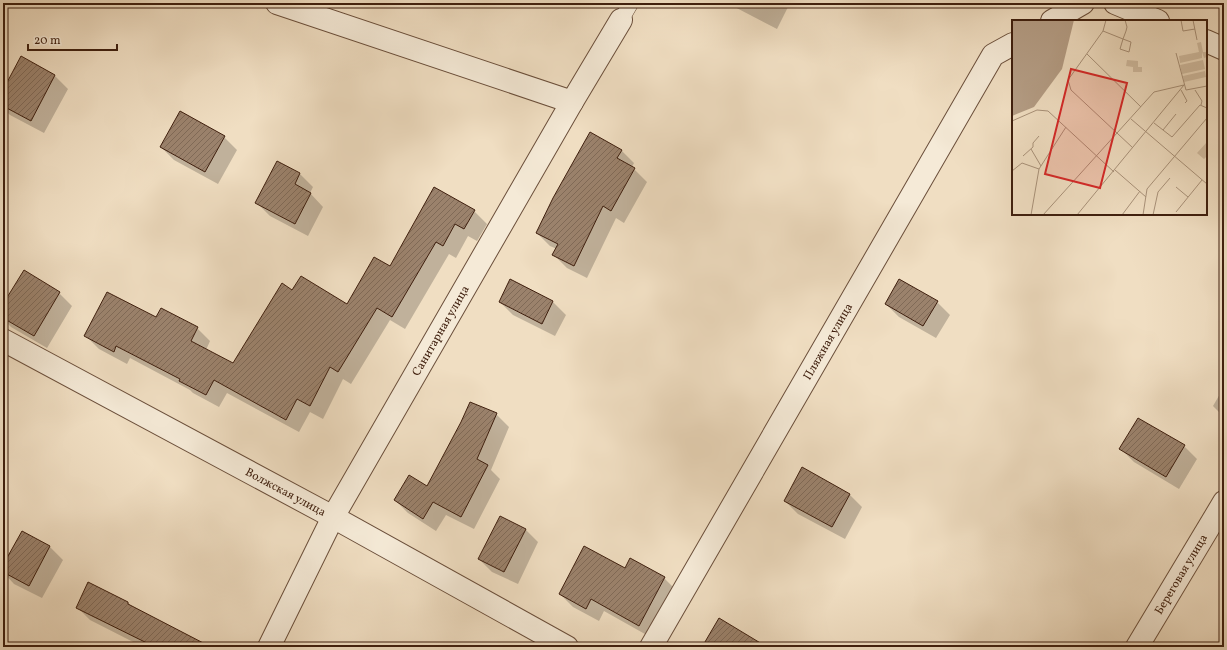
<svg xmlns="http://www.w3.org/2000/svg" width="1227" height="650" viewBox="0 0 1227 650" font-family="Vollkorn,serif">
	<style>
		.shadow { fill: #0003 }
		.building { fill: url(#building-hatch); stroke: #3f1f0e }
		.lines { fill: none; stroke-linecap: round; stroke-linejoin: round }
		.service-casing { stroke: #6b4f3b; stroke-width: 16 }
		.minor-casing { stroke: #6b4f3b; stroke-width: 24 }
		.service { stroke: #f5ead7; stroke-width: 15 }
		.minor { stroke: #f5ead7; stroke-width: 22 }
		.labels { text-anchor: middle; stroke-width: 3.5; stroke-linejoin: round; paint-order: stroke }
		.street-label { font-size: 12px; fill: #3f1f0e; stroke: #f5ead7 }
		.inset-road { fill: none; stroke: #a9927a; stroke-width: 1 }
		.view { fill: #d62828; fill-opacity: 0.15; stroke: #d62828; stroke-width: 2 }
		.inset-edge { fill: none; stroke: #3f1f0e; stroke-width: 2 }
	</style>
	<defs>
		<pattern id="building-hatch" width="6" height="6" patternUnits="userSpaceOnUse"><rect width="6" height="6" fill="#9b826c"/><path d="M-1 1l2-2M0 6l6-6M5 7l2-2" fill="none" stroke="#806a57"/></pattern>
	</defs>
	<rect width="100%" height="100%" fill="#f0dec2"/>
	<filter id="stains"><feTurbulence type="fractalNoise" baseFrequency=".005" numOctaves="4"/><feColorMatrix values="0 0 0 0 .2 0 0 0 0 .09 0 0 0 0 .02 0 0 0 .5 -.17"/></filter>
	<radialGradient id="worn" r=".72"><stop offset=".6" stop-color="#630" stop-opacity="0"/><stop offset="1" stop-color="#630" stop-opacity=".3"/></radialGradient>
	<path class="shadow" d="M727,3H790L777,29Z
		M21,58L55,76L68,89L44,133L10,115L3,108V92Z
		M224,137L237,150L218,184L174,160L161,147Z
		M621,150L634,163L632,167L647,182L624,223L616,218L587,278L567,268L554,255L557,249L550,246L537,233Z
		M277,162L300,174L313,187L310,193L323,207L308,236L270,216L257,203Z
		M474,211L487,224L477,241L468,236L456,258L449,254L405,329L390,320L351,384L343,379L323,419L310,412L299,432L227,393L219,407L193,393L190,390L130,358L127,364L99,349L86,336L156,319L197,328L210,341L206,350L234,365L293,291L347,306L391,267Z
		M511,281L553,302L566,315L555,336L513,315L500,302Z
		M59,293L72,306L47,348L11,327L3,319V306Z
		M937,302L950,315L936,338L899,317L886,304Z
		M1224,387V417L1213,406Z
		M496,414L509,427L491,470L500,479L474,529L446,515L436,531L408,513L395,500L428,488Z
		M1184,446L1197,459L1179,489L1134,462L1121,449Z
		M849,494L862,507L845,539L798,514L785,501Z
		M526,530L538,542L518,584L492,572L479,559Z
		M22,532L50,547L63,560L42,598L14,584L3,572V567Z
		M625,570L664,578L677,591L652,638L604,611L599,621L573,607L560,594Z
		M128,603L132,607L202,647H143L90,620L77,607Z"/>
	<path class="building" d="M21,56L55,75L31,121L3,106V90Z
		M180,111L225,136L205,172L160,147Z
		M590,132L622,150L617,158L635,168L611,211L603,206L574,266L552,255L558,244L536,233L553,198Z
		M277,161L300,173L295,184L311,193L295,224L255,203Z
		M434,187L475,210L464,229L455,224L443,246L436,242L392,317L377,308L338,372L330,367L310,406L297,399L286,420L214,380L206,395L179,381L180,379L116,346L114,352L84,336L107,292L156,317L161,308L198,327L191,341L233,363L282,283L292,290L301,276L347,304L374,257L390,266Z
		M24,270L60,292L34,336L3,318V304Z
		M510,279L553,301L542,324L499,302Z
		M899,279L938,301L923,326L885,304Z
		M470,402L497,413L477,459L488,465L461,517L433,502L423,519L394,500L409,475L427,486L461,422Z
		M1138,418L1185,445L1166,477L1119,449Z
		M802,467L850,494L832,527L784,501Z
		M500,516L526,529L504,572L478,559Z
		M22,531L50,546L29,586L3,572V565Z
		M584,546L625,568L630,558L665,577L639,626L591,599L586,609L559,594Z
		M88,582L128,602V604L211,647H155L76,608Z
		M719,618L767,647H702Z"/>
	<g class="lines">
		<g class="service-casing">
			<path id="service" d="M621,20L631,3"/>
		</g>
		<g class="minor-casing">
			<g id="minor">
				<path d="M277,3L572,102"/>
				<path d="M1115,3L1158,21"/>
				<path d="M1052,21L1083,3"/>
				<path d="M1206,41L1224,49"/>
				<path id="s1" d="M3,340L333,517L567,647"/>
				<path id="s2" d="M269,647L333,517L572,102L621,20"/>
				<path id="s3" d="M651,647L993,55L1013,44"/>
				<path id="s4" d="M1137,647L1224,502"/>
			</g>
		</g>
		<use href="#service" class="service"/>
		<use href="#minor" class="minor"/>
	</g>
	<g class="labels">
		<g class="street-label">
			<text dy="4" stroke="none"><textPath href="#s2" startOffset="360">Санитарная улица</textPath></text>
			<text dy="4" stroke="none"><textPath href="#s3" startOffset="353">Пляжная улица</textPath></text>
			<text dy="4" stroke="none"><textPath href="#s1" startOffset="321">Волжская улица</textPath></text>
			<text dy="4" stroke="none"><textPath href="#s4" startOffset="85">Береговая улица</textPath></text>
		</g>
	</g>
	<g transform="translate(1012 20)">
		<rect width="195" height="195" fill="#f0dec2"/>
		<path d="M115,40L126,41V47H130V52H121V47L114,46ZM195,122V136L192,139L185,133Z" fill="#d2bea3"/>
		<path d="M189,22L191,32H195V37L192,38L190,32V38L168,43L167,36L187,32L185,23ZM191,40L193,49L170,54L168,45ZM193,51L194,57L172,62L171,56Z" fill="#d2bea3"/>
		<path d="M0,0H62L50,49L22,87L0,96Z" fill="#b49d85"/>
		<path class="inset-road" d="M94,0L91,11L56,60L59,70L121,128M169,0L171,11L183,9M181,0L185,20M91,11L111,19L119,22L117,32L108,29L111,19L114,11L115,7L113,0M164,33L174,70L195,66M75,34L129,87M169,70L175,81L173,83M183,70L190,81L189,85M119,99L195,164M0,101L25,90L36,91L102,152M142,103L160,117L188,85L195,88M151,110L164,94M19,129L29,146M11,136L21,127V123L27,116M103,150L134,177M0,151L10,143L27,149M164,167L176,177M164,192L190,160M19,195L27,149L54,107M31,195L142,72L172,65M65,195L172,65M110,195L128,171M131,195L135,169L195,98M141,195L146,172L158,158"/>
		<path class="view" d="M59,49L115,63L88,168L33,154Z"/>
		<rect width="195" height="195" class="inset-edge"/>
	</g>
	<rect width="1227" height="650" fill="none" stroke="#f0dec2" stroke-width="16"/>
	<rect x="4" y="4" width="1219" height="642" fill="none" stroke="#3f1f0e" stroke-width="2"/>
	<rect x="8" y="8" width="1211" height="634" fill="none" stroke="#3f1f0e"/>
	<path d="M28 44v6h89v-6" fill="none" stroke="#3f1f0e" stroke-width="2"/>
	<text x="34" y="44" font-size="12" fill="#3f1f0e" stroke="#f5ead7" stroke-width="3" paint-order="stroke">20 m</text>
	<rect width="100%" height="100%" filter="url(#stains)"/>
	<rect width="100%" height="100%" fill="url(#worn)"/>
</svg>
